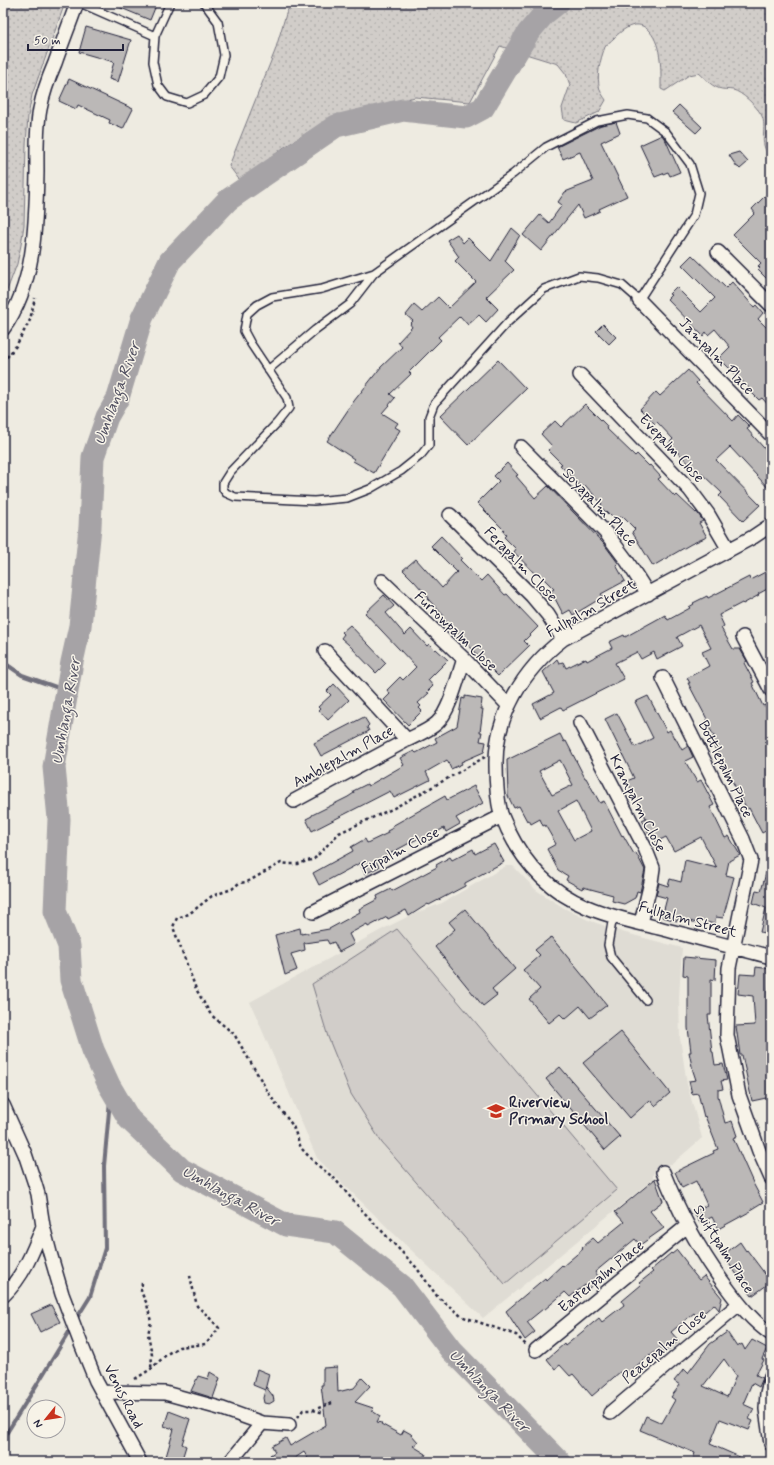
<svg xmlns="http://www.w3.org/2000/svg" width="774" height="1465" viewBox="0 0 774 1465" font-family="Mynerve,sans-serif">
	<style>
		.built { fill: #dfdcd4 }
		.green { fill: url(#green-dots); stroke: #7a7882 }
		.pitch { fill: #d1cdc9; stroke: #7a7882 }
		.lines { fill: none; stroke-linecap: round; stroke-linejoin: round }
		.stream { stroke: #716f7b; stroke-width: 4 }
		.river { stroke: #a6a3a6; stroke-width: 23 }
		.building { fill: #bbb8b7; stroke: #22223b; fill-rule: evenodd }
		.service-casing { stroke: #22223b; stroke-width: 10 }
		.minor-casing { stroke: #22223b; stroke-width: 16 }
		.path { stroke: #22223b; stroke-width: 2.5; stroke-dasharray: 3 3; stroke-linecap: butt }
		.service { stroke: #f7f3e8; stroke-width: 7 }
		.minor { stroke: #f7f3e8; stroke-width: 13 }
		.labels { text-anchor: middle; stroke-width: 3; stroke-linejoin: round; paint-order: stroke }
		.street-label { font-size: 15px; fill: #22223b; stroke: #f7f3e8 }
		.poi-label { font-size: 15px; font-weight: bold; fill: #22223b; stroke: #f7f3e8; text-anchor: start }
		.water-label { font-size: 16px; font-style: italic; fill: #504f60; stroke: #f7f3e8 }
	</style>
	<defs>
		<pattern id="green-dots" width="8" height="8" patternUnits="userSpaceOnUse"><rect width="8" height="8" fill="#d1cdc9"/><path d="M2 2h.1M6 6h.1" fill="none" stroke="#b3b0ae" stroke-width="1.8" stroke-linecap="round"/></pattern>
	</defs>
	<rect width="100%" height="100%" fill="#eeebe1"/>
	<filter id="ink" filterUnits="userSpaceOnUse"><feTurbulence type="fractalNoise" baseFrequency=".025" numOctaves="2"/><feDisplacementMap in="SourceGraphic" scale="8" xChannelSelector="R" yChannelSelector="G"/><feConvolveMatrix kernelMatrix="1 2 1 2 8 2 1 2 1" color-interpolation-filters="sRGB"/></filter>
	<g filter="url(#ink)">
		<path class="built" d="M506,866H513L536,890L564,908L588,920L622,932L682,948L679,997L680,1038L687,1084L702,1138L672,1164L663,1165L653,1174V1179L483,1318L392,1232L317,1158L250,1002L381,930L409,916L442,903Z"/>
		<path class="green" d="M3,3H65L32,95L28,116L26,145L24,225L21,245L17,264L3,301Z
			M291,3H687L691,6L701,3H771V157C756,142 769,129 761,114C756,106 742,92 733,90C728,89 723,90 718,88C710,85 705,78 699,73L689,75L665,91L661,89C661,71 662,46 650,32C638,17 623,29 614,38C611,41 607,44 605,47C600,60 596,76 600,90C601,93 604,97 606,100L599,112L576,123L564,120L562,108L570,85L566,74L558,64L500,46L470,102L415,97L329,119L283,148L241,182L229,166L275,51L286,14Z"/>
		<path class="pitch" d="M397,929L617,1190L505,1284L382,1143L351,1094L328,1037L312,984Z"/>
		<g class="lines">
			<path class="stream" d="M3,662L22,675L67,691
				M75,1321L90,1297L105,1248L104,1166L111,1089
				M3,1439L41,1378L72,1327"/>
			<path class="river" d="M558,3L544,14L528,33L483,108L466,117L403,110L336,126L228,200L170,261L142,318L118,398L107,417L93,457L90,527L80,626L72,662L54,767L59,819L55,911L69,946L71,980L93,1050L109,1085L129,1119L182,1170L286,1225L335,1232L402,1286L451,1350L560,1462"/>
		</g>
		<path class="building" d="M109,3H157L150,20Z
			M86,27L131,40L118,82L109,79L114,62L79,52Z
			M69,79L133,109L123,129L109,123L110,120L78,105L76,109L59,101Z
			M679,105L702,127L696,133L672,112Z
			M616,122L620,133L601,142L627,196L599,209L600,211L584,218L578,205L541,251L523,235L540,215L549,223L562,205L558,202L565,192L593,181L580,152L563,159L557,147L601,125Z
			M662,135L666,141L680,172L670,176L668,172L655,177L640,145Z
			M739,152L748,162L740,169L738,167H737L729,155Z
			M771,190V283L758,270L760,268L758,266L761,263L733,235L755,213L752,209Z
			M512,228L520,235L505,261L514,270L486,297L498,309L486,322L479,315L468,325L460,316L438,337L441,340L409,372L411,374L390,394L395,398L382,413L398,423L395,427L400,430L374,473L353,461L354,459L327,441L354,401L381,367L402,347L398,342L412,327L410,324L413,321L406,315L414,305L422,312L438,297L449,308L476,282L455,261L459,257L447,240L457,234L463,243L468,238L491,261Z
			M692,255L726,288L732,282L754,307L756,305L763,313L758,319L771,332V408L762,398L759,400L749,390L750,389L719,358L730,347L715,329L708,335L706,332L703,336L667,299L671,295L669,294L676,287L701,312L715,298L682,265Z
			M603,324L616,337L609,344L596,331Z
			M498,360L526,389L468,445L440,416Z
			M688,370L698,381L696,383L733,421L738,415L750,427L747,429L771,456V491L730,447L716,460L760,505L743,521L719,496L722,493L702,474L700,475L669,443L673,439L657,422L655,424L640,409L656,392L660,396Z
			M585,404L607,426L606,428L635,456L637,454L649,466L650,465L661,477L658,479L675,497L677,495L696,513L697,512L703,521L699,523L707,537L691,544L653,566L632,532L635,529L622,516L617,520L614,516L613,517L610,514L609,515L600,506L602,504L585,485L582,488L560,465L562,464L548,450L552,446L541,434L555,421L561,427Z
			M507,463L518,475L516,476L535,498L548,486L604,544L618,563L616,565L625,581L601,594L603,597L573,615L570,610L563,614L551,591L554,589L538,573L536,575L514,552L516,549L504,537L506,535L503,531L504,530L477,503L499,481L494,476Z
			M441,536L462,558L460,560L481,581L487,575L505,595L507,594L518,606L538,627L524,641L529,646L498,676L474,652V651L442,617L444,616L428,599L429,598L414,581L403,570L416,559L442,588L457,572L431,546Z
			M771,569V587L758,594L759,595L743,604L742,603L719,615L724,626L721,628L733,649H740L747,661L744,663L754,682L752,683L763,706L765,705L771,715V828L762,833L749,808L747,809L710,739L714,736L706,722L708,721L688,683H690L687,678L709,666L702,652L711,648L699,625L677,637L682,646L657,659L654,652L641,659L637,652L615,663L624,679L563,710L561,707L540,718L533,704L554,693L543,672L557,659L559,663L563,662L566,668L584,659V660L586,659L587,661L612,648L609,642L624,635L625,637L665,615L668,620L690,608L689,607L694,604L693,603L707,596L708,598L749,577L750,580Z
			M384,595L394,606L386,613L405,635L411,629L427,646L429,644L435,650L436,649L448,660L428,680L433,686L427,692L429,693L418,703L421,706L419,708L422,711L408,725L384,700L390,694L387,690L400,677L403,680L416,667L365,613Z
			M350,625L386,663L376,673L349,645L341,638L344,634L342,632Z
			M334,684L349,700L328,720L319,710L320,709L318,707L331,695L327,691Z
			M465,696L482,699L481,709H483L480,732H482L480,741L486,742L484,752L461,762L462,764L451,769L447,760L426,772L430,780L394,798L390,791L312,831L306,819L312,816V815L348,797L354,793L353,791L367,784L368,786L399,768L404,765L400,758L414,751L416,753L437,742L435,738L457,726L462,698L465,699Z
			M648,696L667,732L670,730L674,738L675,737L682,750L688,746L693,757L685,761L697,782L701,780L714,805L710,807L725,838L729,836L740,855L729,861L726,875L734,877L723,918L716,917L714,924L698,920L697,923L678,918L677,921L662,917L667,898L656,895L659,883L668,886L670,879L681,882L685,860L717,868L701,837L674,851L666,837L656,842L653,836L651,837L642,820L646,818L627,781L634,778L605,719L617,713L635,747L653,738L635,702Z
			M364,717L369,725L367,727L369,731L321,756L314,743Z
			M560,734L564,742L566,741L585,778H586L600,803L604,801L622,836L623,835L634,854L636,853L645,870L640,892L637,891L635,898L624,904L612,901L613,895L583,887L582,889L566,880L568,876L558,870L547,849L556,844L545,825L543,826L540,819L531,824L529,820L527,821L519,806L514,808L508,796L507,760ZM560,760L573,785L552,795L539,771ZM576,801L591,831L574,840L558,811Z
			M474,786L483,803L456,818L460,824L446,832L444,828L421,841L419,838L376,861L379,867L365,874L360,863L319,885L313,873L353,851L351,847L365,839L367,843L388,833L387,831L393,828L392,826L445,796L447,800Z
			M494,844L504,862L465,883V886L429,905L428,904L409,916L406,910L388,919L387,917L368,927L367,924L349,934L354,944L339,952L334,942L329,944L327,940L304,943L305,950L291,954L297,970L285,975L275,935L300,928L301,934L329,929L360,912L359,909L378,899L377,896L391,889L392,891L437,867L436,865L450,857L452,860L473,849L475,854Z
			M768,866H771V935L760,932L766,908L753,903L756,890L761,891Z
			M465,909L515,969L492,989L497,995L483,1006L435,947L455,929L449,922Z
			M551,937L607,1005L590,1018L580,1006L565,1019L560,1014L549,1023L529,999L540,989L523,970L540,955L535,950Z
			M684,957L716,960L715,980L711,979V1015H708L712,1052H713L715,1065L723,1064L727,1080L721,1081L723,1089L718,1090V1096L725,1123L732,1121L737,1136L733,1138L754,1185L763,1202L750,1210L751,1211L718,1229L712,1217L700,1223L694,1212L707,1205L696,1181L682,1188L675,1172L714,1153L713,1151L718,1149L705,1116L704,1117L698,1093L692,1094L689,1081L696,1080L693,1071L689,1052H691L688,1028V976L683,975Z
			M756,967L771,969L769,990L771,1013V1097L752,1101L742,1055H740L736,1026L755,1025L753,996L738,994L740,974L755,975Z
			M621,1032L670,1093L655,1106L650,1100L630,1118L583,1063Z
			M560,1067L620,1137L605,1150L546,1079Z
			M655,1179L663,1201L650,1211L664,1228L640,1245L635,1239L595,1272L598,1276L594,1280L595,1283L588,1289L585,1285L570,1297L565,1292L544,1310L543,1309L527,1322L535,1332L525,1340L506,1311L545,1278L546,1280L562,1265L563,1266L583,1249L582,1248L593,1238L598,1243L624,1222L615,1212Z
			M740,1242L746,1251L747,1250L771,1282L752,1296L723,1255Z
			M677,1250L687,1263L686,1264L699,1280L704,1276L722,1298L719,1310L714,1304L698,1318L694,1313L671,1332L679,1341L664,1353L660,1348L650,1356L649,1355L624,1377L620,1372L592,1396L573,1374L570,1376L560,1365L555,1369L547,1359L564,1344L565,1346L599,1318L602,1322L624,1305L622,1301L641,1285L639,1283L653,1272L651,1270L671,1253L672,1254Z
			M51,1305L60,1322L40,1332L31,1314Z
			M727,1332L737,1347L742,1344L745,1350L752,1340L767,1348L762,1359L764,1360L756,1375L763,1378L759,1387L752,1383L743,1404L754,1409L749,1419L753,1421L749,1430L720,1419L710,1444L751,1462H692L695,1453L640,1430L646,1416L662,1423L675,1400L671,1397L680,1385L674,1381L684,1369L688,1373L710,1344ZM724,1359L736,1376L727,1397L703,1386Z
			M337,1367L338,1392L354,1388L362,1378L370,1386L355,1402L373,1408L372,1411L380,1416L377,1422L382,1423L381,1424L401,1435L404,1430L411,1434L418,1442L413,1446L426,1454L422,1462H310L304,1452L289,1462H276L270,1455L275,1452L272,1446L286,1438L290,1446L326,1425L321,1385H323V1368Z
			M257,1369L269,1374L265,1390L253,1385Z
			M210,1372L220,1378L213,1398L191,1391L198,1376L208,1379Z
			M266,1387L273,1396L274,1401L269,1404L264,1403L263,1398Z
			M169,1411L190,1419L182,1444L186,1446L182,1459L180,1458L179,1462H172L165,1460L174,1429L164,1426Z"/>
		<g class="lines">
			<g class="service-casing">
				<path id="service" d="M80,3L155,36
					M170,3L155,36L153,62L158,85L167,97L187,103L204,95L219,77L224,55L218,22L204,3
					M628,115L647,118L666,132L690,164L699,193L694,215L639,300L622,285L598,278L579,276L544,289L508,322L434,404L429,417V445L421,455L401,471L370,489L347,498L314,501L235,497L226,493L223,489V483L230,472L277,423L289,408L287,398L251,344L244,331L247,314L257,305L272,297L322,289L374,273L513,174L546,147L597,121Z
					M268,370L315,330L350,304L374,273
					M613,916L608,945L611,957L646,1000"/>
			</g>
			<g class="minor-casing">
				<path id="minor" d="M718,252L771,305
					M639,300L771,435
					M3,329C35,285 36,225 37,172C37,151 36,130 40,109C43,93 49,77 55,63C62,43 70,23 77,3
					M580,375L690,490L708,514L729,550
					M521,447L606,533L627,561L648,594
					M450,515L532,596L548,615L563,639
					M771,525L753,537L563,639C524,669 495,715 496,765C496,782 497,798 501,814C503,819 506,825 508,830C525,865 551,892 587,907C610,917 635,922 659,928C697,938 734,947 771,957
					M382,581L464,659L508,705
					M743,637L771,690
					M325,651L407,740
					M663,678L743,839L751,860L729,968L727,1035L739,1095L759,1151L771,1178
					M580,723L645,848L653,868L651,882L641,923
					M294,801L407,740C417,735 428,731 437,723C450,711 458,676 464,659
					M313,912L502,816
					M3,1105L25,1154L35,1184L38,1194L43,1226L50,1253L62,1294L81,1344L96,1381L140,1462
					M663,1172C679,1212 699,1250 725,1285C739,1304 752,1321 771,1334
					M3,1296C23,1277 33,1252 43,1226
					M536,1350L687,1226
					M771,1377L767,1393L766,1409L771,1444
					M102,1392L165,1393L223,1409L262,1423L289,1425
					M610,1413L739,1304
					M230,1462L262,1423"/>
			</g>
			<path class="path" d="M3,362L16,346L30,320L35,298
				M485,757L452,776L394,808L339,833L314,859L298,864H289L281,863L247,882L239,883L232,889L212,896L189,914L177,918L173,927L196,989L211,1015L234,1034L271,1097L293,1126L301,1148L316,1164L334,1178L358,1206L416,1267L437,1296L461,1316L516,1335L526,1345
				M142,1283L141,1292L147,1304L151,1322L148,1334L152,1355L151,1369
				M135,1379L151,1369L167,1354L179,1347L206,1344L219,1328L207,1315L197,1306L190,1276
				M313,1410L324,1413
				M298,1417L303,1410H313L332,1403"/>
			<use href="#service" class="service"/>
			<use href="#minor" class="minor"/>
		</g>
	</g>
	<defs>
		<g id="school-bare" transform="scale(1.38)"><path d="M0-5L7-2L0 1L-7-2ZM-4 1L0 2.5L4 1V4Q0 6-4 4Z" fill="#c8321e" stroke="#f7f3e8" stroke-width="2.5" paint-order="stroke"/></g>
	</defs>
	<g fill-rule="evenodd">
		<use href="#school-bare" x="496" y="1111"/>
	</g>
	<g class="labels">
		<g class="street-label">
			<text transform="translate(717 356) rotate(46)" y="5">Jampalm Place</text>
			<text transform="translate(672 448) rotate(47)" y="5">Evepalm Close</text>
			<text transform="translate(600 507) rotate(47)" y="5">Soyapalm Place</text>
			<text transform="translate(521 564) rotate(46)" y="5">Ferapalm Close</text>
			<text transform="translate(591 608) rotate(-30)" y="5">Fullpalm Street</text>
			<text transform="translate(456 631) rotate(44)" y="5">Furrowpalm Close</text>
			<text transform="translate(343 756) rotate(-29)" y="5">Amblepalm Place</text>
			<text transform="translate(726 769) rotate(64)" y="5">Bottlepalm Place</text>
			<text transform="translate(638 803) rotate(63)" y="5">Kranpalm Close</text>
			<text transform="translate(400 850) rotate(-27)" y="5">Firpalm Close</text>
			<text transform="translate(688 919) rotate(15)" y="5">Fullpalm Street</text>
			<text transform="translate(724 1249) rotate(58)" y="5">Swiftpalm Place</text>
			<text transform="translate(601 1276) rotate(-39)" y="5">Easterpalm Place</text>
			<text transform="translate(664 1346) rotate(-40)" y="5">Peacepalm Close</text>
			<text transform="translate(124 1396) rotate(63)" y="5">Venus Road</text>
		</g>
		<g class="poi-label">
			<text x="509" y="1107">Riverview<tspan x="509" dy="17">Primary School</tspan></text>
		</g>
		<g class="water-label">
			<text transform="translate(116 393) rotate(-70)" y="6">Umhlanga River</text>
			<text transform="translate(65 711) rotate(-80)" y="6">Umhlanga River</text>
			<text transform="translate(231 1195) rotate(29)" y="6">Umhlanga River</text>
			<text transform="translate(490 1390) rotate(46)" y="6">Umhlanga River</text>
		</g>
	</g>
	<rect width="774" height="1465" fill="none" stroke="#f7f3e8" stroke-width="16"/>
	<rect x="8" y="8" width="758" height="1449" fill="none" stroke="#22223b" stroke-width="1.5" filter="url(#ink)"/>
	<g transform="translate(46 1419) rotate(240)"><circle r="19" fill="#f7f3e8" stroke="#a29fa3"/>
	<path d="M0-3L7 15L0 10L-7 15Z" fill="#c8321e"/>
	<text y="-6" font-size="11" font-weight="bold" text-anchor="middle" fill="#22223b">N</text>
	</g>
	<path d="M28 44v6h95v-6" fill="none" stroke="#22223b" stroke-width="2"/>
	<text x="34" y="44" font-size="12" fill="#22223b" stroke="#f7f3e8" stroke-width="3" paint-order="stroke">50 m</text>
</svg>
